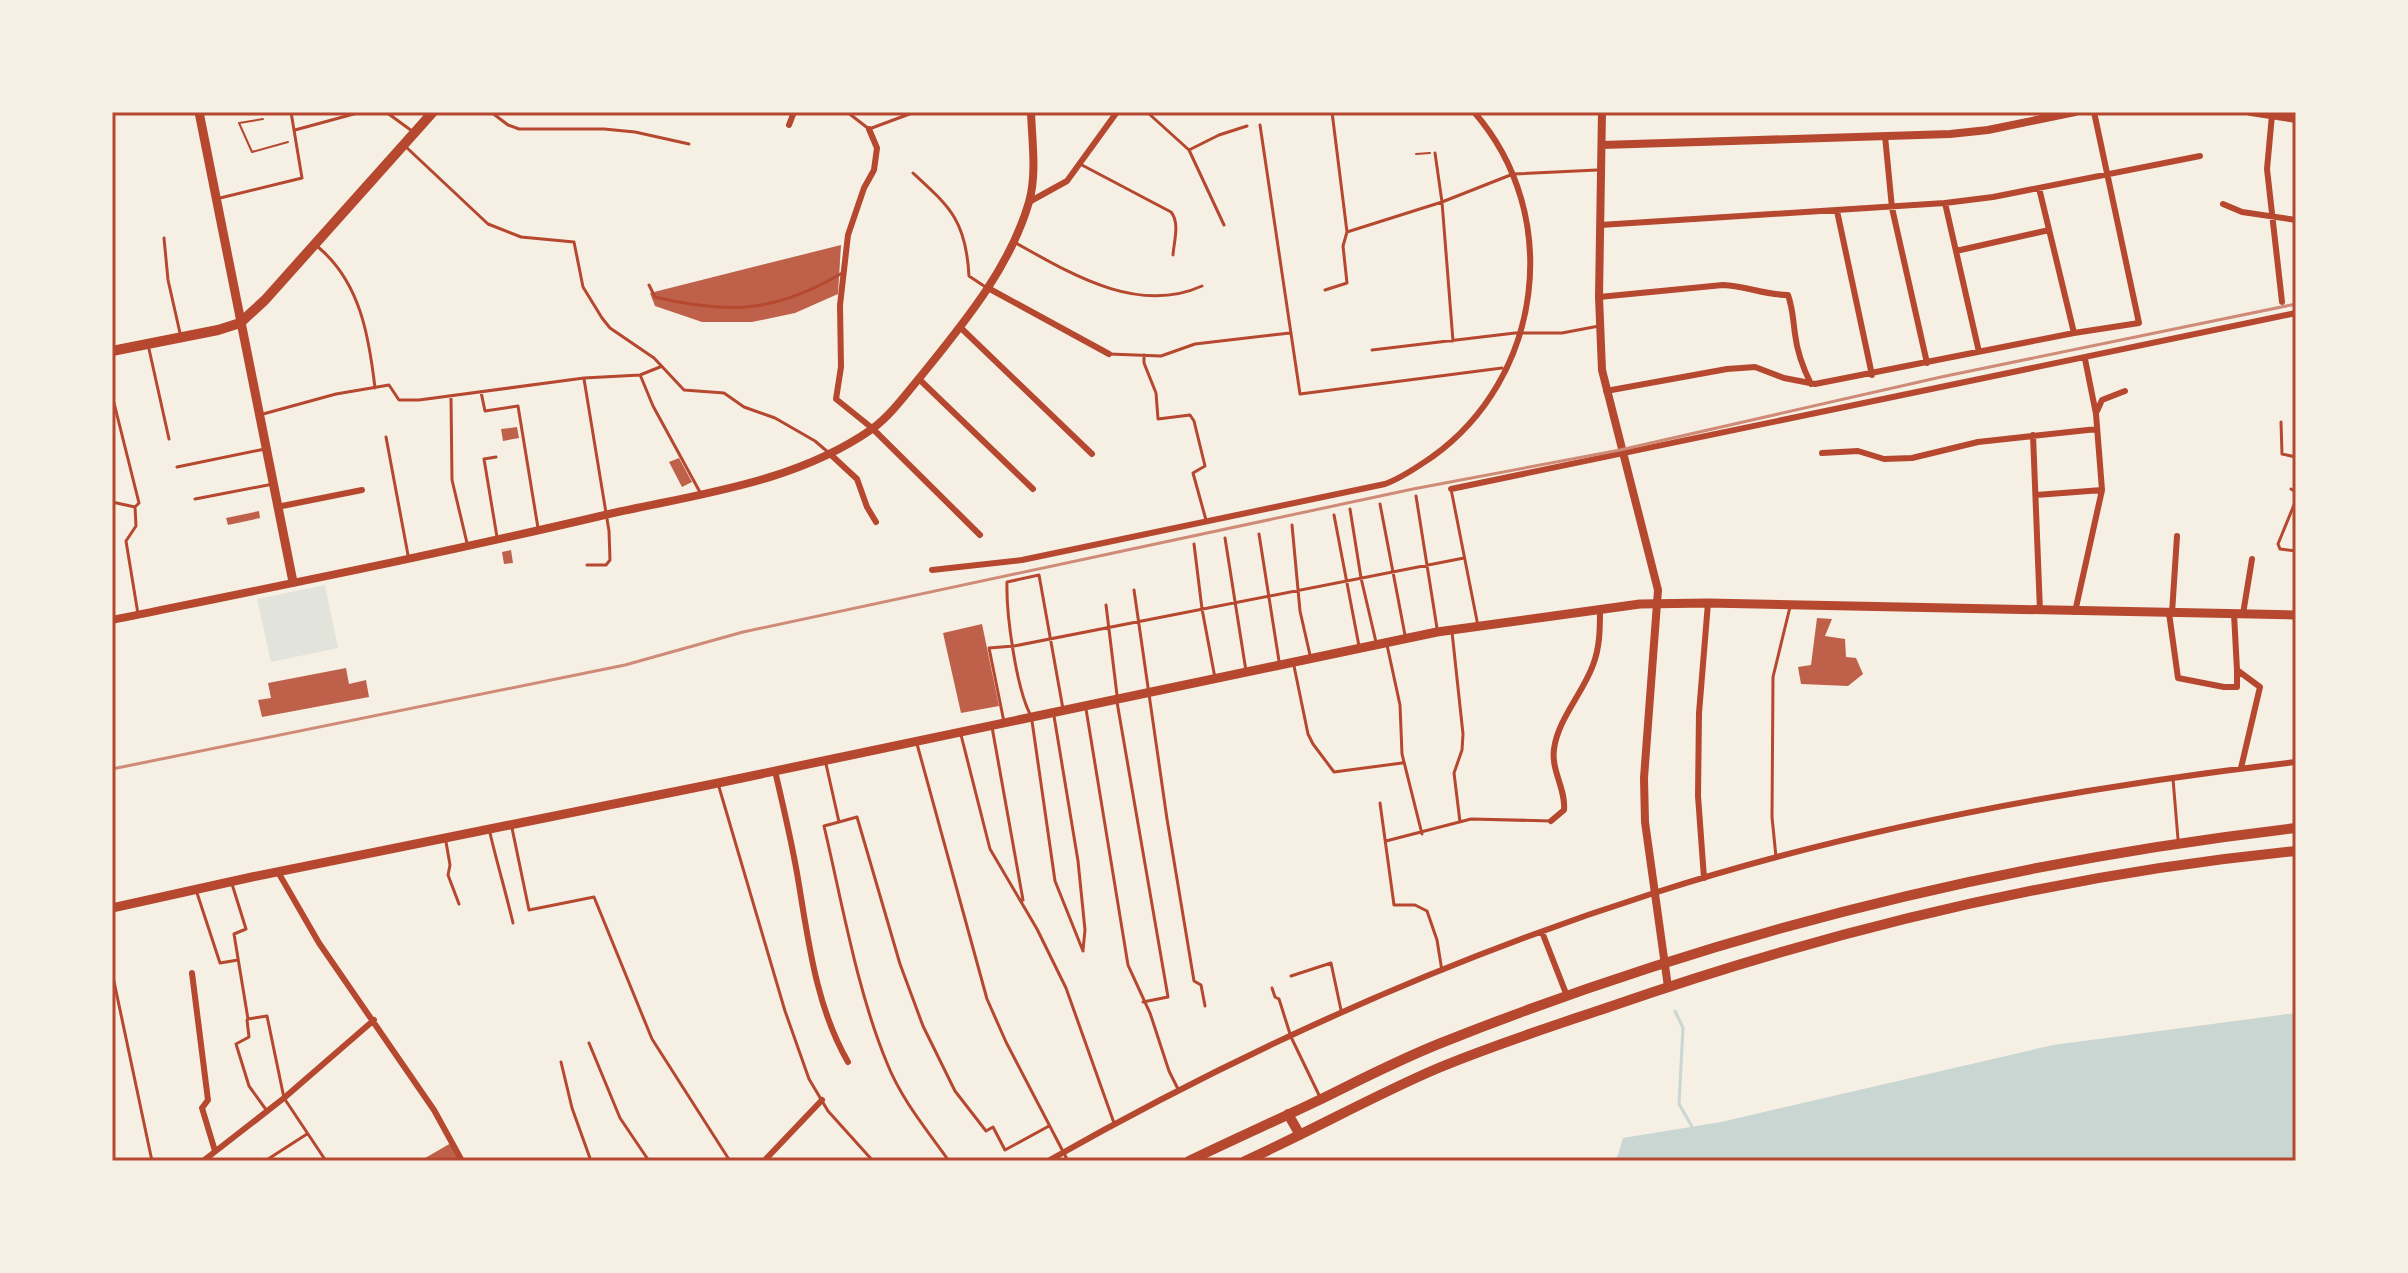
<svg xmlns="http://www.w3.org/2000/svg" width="2408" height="1273" viewBox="0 0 2408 1273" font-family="Cabin,sans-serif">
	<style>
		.green { fill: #e2e4dc }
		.water { fill: #c9d6d2 }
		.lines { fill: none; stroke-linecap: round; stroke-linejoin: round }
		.stream { stroke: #c9d6d2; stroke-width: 3 }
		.building { fill: #bf614a }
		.path { stroke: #b5482f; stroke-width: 2 }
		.service { stroke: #b5482f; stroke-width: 3 }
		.minor { stroke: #b5482f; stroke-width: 6 }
		.tertiary { stroke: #b5482f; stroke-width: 8 }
		.secondary { stroke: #b5482f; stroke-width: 9 }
		.primary { stroke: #b5482f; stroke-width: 10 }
		.rail { stroke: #cf8b77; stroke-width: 3 }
		.neatline { fill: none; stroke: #b5482f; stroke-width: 3 }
	</style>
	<rect width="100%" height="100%" fill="#f6efe4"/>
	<path class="green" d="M325,585L338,648L271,662L257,599Z"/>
	<path class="water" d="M2296,1013V1161H1613L1618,1155L1623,1138L1721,1122L2053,1045Z"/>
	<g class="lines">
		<path class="stream" d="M1675,1011L1683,1028L1679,1104L1694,1130"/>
	</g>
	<path class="building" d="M841,245L838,294L795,313L752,322H702L655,306L650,293Z
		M517,427L519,438L503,441L501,429Z
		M679,458L692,482L682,487L669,462Z
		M259,511L260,518L228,525L226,518Z
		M511,550L513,563L504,564L502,552Z
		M1817,618L1832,619L1825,636L1845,639L1846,657L1856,658L1863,674L1848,686L1801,684L1798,667L1811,665Z
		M982,624L999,706L961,713L943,633Z
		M346,668L349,684L366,680L369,697L262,717L258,700L271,698L268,683Z
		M451,1143L460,1161H420Z"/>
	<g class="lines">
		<path class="path" d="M263,119L239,123L252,152L288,142
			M1416,154L1430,153"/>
		<path class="service" d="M386,112L412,131
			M491,112L508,125L519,129H604L635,132L689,144
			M847,112L869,129L915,112
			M1147,112L1189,150L1224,225
			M1260,125L1300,394L1502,368
			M295,130L361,112
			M405,146L488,224L521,237L574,242L583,287L602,318L610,328L654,358L684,390L724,393L744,407L775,418L815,441L829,453
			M1189,150L1219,135L1247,126
			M1435,153L1442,202L1453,341
			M1080,164L1171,212C1180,223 1174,241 1173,255
			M913,173C951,208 966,221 969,276L984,286
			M220,198L302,178L291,112
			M1347,232L1442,202L1513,174L1597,170
			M164,238L168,280L180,333
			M1016,243C1071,274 1138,315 1202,286
			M318,247C360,282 369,336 375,388
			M649,285L655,297C730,315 777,312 844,272
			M1325,290L1347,283L1343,246L1347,232L1332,112
			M149,349L169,439
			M1372,350L1515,333H1562L1599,326
			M1109,354L1161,356L1195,344L1290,333
			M1144,355V363L1156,393L1158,419L1190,415L1194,421L1205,466L1193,473L1206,520
			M641,377L653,406L701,494
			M584,379L609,531L610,560L606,565H587
			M481,392L485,411L518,406L538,528
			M112,395L139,503L135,507L136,526L126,541L138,614
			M451,396L452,480L467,543
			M263,414L336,394L389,385L399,400H419L584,378L640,375L660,367
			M2281,422L2282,454L2296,457
			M386,437L408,555
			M496,457L484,459L497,537
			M177,467L265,449
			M1451,489L1478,626
			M2291,489L2296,492
			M1416,496L1437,628
			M195,499L273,484
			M2296,500L2278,544L2280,549L2296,551
			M112,502L135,507
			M1380,504L1405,635
			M1350,509L1361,578L1376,642
			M1334,515L1359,646
			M1292,525L1300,611L1310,655
			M1259,534L1279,661
			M1225,538L1246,671
			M1194,544L1202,609L1215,678
			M1134,590L1167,819L1194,981L1201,985L1205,1006
			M1106,605L1117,695
			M1452,632L1463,734L1462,750L1454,773L1460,822
			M1387,645L1400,705L1402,754L1422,834
			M1294,666L1308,734L1313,744L1334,772L1402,763
			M1117,702L1168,997L1143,1002
			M1086,709L1128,965L1150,1013L1169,1071L1179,1091
			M1030,714C1016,686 1006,614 1007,582L1039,575L1063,709
			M1054,716L1078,861L1085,930L1083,950
			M1032,721L1055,881L1083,951
			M1004,722L989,648L1014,646L1464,558
			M992,727L1023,900
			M961,735L990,849L1037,929L1066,988L1114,1123
			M917,744L987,999L1006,1042L1068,1161
			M826,764L839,822L824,826C842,902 857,991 887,1063C901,1099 927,1130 949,1161
			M2173,779L2178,839
			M719,787L785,1011L809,1079L828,1111L873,1161
			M1380,803L1394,905H1415L1427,911L1437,940L1442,971
			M839,822L857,817L900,964L923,1026L955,1091L986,1131L993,1127L1005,1150L1049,1126
			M512,828L529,910L594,897L652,1039L730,1161
			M490,833C497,863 506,893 513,923
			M1386,841L1471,819L1551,821
			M446,842L450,865L448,875L459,904
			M1776,857L1772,817L1773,677L1790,607
			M232,884L246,929L234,934L248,1019L267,1016L284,1098L326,1161
			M197,893L220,963L238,960
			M112,972L152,1161
			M1291,976L1331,963L1341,1010
			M1272,988L1275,997L1279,999L1291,1037L1319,1095
			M247,1020L249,1037L236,1044L249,1086L267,1111
			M589,1043L620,1118L649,1161
			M561,1062L572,1108L591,1161
			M265,1161L307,1134"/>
		<path class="minor" d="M2272,115L2267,169L2282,302
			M789,125L794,112
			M869,129L877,148L874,170L864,188L848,235L840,305L841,367L836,399L872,428L980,535
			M1885,136L1892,208L1927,363
			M2039,188L2074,333
			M1029,202L1067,181L1117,112
			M1945,203L1979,352
			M2223,204L2242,212L2296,220
			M1837,211L1872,375
			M1600,225L1945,203L1993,197L2200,156
			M1956,251L2049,230
			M988,288L1109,354
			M1599,297L1723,285C1747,286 1764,295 1788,295C1793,309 1793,320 1795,334C1797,352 1803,368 1811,384
			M961,328L1092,454
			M919,379L1033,489
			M1606,391L1727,369L1755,367L1784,378L1815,384L2074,333L2139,323L2094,112
			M2097,411L2102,400L2125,391
			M2033,435L2040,611
			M829,453L857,479L867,507L876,522
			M1822,453L1858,451L1884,459L1912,458L1978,442L2097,429
			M1451,489L2296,313
			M2036,495L2102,490
			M277,507L362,490
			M932,570L1022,560L1385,484C1402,478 1417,467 1432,457C1543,378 1564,215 1474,112
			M2075,612L2102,490L2096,414L2085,359
			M2169,613L2178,678L2224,687H2237V668
			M2172,613L2177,536
			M2234,614L2237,670L2260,687L2241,768
			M2243,614L2252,559
			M775,771C783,805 791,839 797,873C808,937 815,1005 848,1062
			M1551,821L1564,810C1566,789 1551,771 1554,749C1558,719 1583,693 1593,665C1600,647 1600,628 1600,609
			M278,872L319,943L434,1110L462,1161
			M1704,878L1698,796L1699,713L1708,603
			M1542,932L1567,996
			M192,973L208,1100L202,1108L215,1151
			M203,1161L284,1098L374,1020
			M764,1161L822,1100
			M1048,1161C1240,1052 1444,960 1654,893C1862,826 2079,787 2296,762"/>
		<path class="tertiary" d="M1602,112L1599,297L1602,370L1658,590L1644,778L1645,822L1668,987
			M2251,112L2296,119
			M1602,145L1950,134L1988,130L2075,112
			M112,620C278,586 444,553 609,514C698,494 795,483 872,429C891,415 906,394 921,376C963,324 1010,268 1029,202C1037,174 1032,141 1031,112"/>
		<path class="secondary" d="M199,112L293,582
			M112,908L252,877L718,783L1437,632L1640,604L1708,603L2296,615"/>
		<path class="primary" d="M112,351L218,330L240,323L265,300L433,112
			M1288,1114L1300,1135
			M1189,1161C1230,1141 1273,1122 1315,1102C1356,1082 1398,1060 1441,1043C1717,933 2001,862 2296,828
			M1245,1161C1309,1132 1371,1097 1436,1069C1493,1045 1553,1026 1612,1006C1834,929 2062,874 2296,851"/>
		<path class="rail" d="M112,769L625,665L743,632L1413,489L1620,450L1941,377L2296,304"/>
	</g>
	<rect width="2408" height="1273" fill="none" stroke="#f6efe4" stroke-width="228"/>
	<rect x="114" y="114" width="2180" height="1045" class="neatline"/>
</svg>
